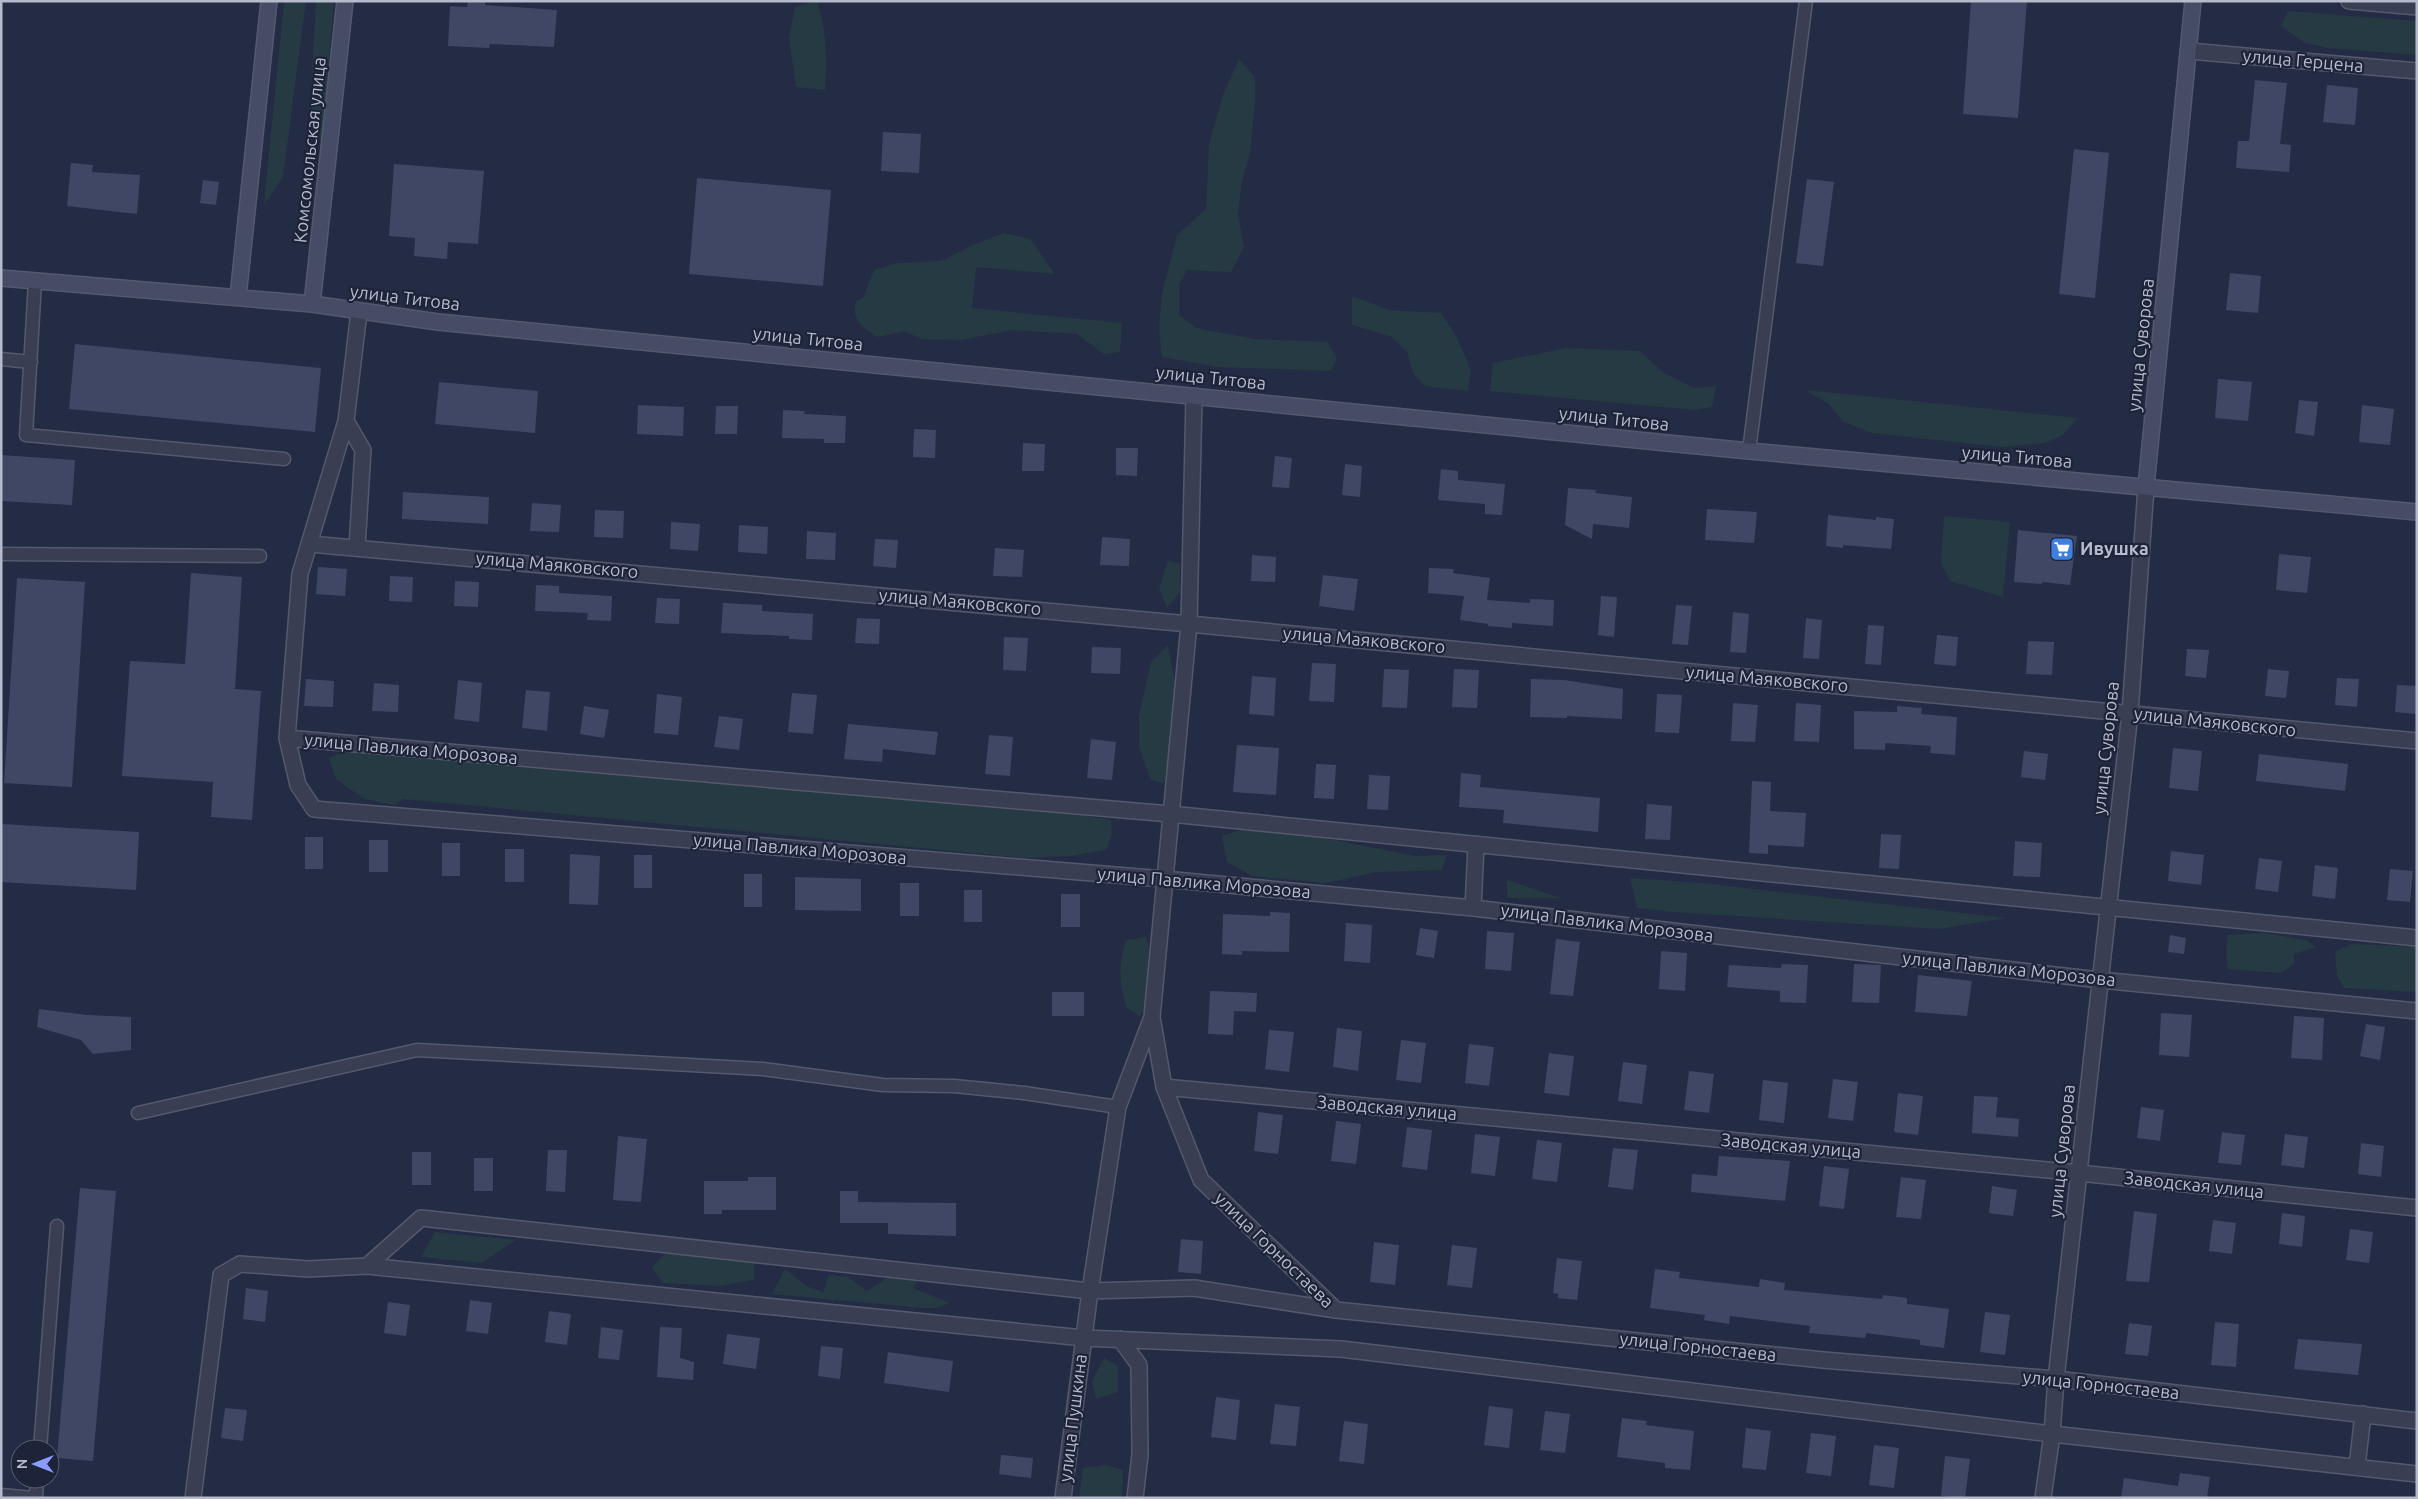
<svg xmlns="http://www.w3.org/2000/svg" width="2418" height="1499" viewBox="0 0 2418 1499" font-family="Ubuntu,sans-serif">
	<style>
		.green { fill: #263a44 }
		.building { fill: #404764 }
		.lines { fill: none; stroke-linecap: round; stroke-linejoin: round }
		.lane-casing { stroke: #54596d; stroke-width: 15 }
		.street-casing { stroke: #54596d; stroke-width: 18 }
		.secondary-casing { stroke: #54596d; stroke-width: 18 }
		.lane { stroke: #393e53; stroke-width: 12 }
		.street { stroke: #393e53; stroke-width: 15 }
		.secondary { stroke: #464b66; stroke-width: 15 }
		.labels { text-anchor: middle; stroke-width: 4.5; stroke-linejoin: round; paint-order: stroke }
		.street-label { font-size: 18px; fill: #b6bacd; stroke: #1d2338 }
		.poi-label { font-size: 18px; font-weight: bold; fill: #b6bacd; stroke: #1d2338; text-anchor: start }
	</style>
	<rect width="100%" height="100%" fill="#242b44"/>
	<path class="green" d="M284,1H306L283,177L264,205Z
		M316,1H334L322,141L309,128Z
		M817,1C827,32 827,58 825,90L796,87L789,38L795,7Z
		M2288,11L2417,21V55L2329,48L2305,43L2281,26Z
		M1239,59L1255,77V102L1250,153L1242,181L1238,215L1244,247L1231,272L1187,270L1179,284V315L1196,328L1255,339L1327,342L1337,358L1331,371L1218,367L1162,357L1159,328L1162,294L1177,235L1206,209L1209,144L1223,95Z
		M1004,233L1030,239L1055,274L976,267L972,308L1122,323L1120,352L1104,354L1077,334L1013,330L960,340L921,339L905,331L878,337C863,328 851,320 856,301L863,298L874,270L899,263L941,261L973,245Z
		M1352,296L1389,310L1441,313L1455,334L1471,370L1468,391L1425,386L1413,373L1407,352L1392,337L1352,325Z
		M1566,348L1640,351L1664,373L1694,388L1716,386L1712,407L1695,410L1490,391L1493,363Z
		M1805,390L2078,418L2063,435L2045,443L2002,447L1872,433L1843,422L1829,404Z
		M1944,516L2010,522L2003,597L1950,581L1941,563Z
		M1168,561L1180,563V592L1167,608L1159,589Z
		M1168,645L1182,721L1177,768L1163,783L1151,780L1139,747V716L1151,662Z
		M350,749L1053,811L1111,820L1112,835L1106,850L1069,856L1027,858L403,799L394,805L364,799L336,779L329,758Z
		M1241,830L1287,831L1416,856L1447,855L1442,870L1377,872L1326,883L1252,876L1227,862L1222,836Z
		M1630,878L1701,883L2006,918L1939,929L1673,912L1637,908Z
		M1507,880L1561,898H1507Z
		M2265,933L2306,940L2316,947L2294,954V964L2281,973L2228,969L2226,952L2228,935Z
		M1146,937L1154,966L1151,999L1140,1016L1126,1007C1119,981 1118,966 1126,940Z
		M2351,944L2417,947V992L2344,988L2337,976L2335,952Z
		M435,1232L515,1240L482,1263L421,1257Z
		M690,1252L754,1263V1280L719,1286L663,1283L652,1268L663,1255Z
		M785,1269L806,1286L823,1292L829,1275L848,1277L867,1291L889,1277L919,1278L913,1288L950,1303L936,1308H922L772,1294Z
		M1104,1358L1118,1366V1392L1096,1399L1092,1381Z
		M1106,1465L1123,1470L1122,1498H1079L1083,1468Z"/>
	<path class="building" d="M468,1H485V5L557,10L554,47L490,44L489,48L448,46L450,6L467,7Z
		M1971,1H2027L2018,118L1963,114Z
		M2255,80L2287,83L2280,144L2291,145L2289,172L2236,168L2238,141H2249Z
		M2327,85L2358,88L2355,125L2323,122Z
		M883,132L921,134L919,173L881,171Z
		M2074,149L2109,153L2095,298L2059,294Z
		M71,163L93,165L92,172L140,175L137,214L67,206Z
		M394,164L484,171L478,244L448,242L447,259L414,256L415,238L389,236Z
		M697,178L831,190L823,286L689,274Z
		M1807,179L1834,182L1823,266L1796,263Z
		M203,180L219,182L216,205L200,203Z
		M2230,273L2261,276L2258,313L2226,310Z
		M75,344L321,368L315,432L69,409Z
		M2218,379L2252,382L2248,421L2215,418Z
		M439,382L538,391L535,433L435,424Z
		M2299,400L2318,402L2314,436L2295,433Z
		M638,405L684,407L683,436L637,434Z
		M2362,405L2394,409L2390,445L2359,442Z
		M716,406H738L737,434H715Z
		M783,410L805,411L804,414L846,416L845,443H824V439L782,438Z
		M914,429L936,430L935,458L913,457Z
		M1023,443L1045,444L1044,471H1022Z
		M1116,448H1138L1137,476L1116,475Z
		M1,455L75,460L72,505L1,501Z
		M1275,456L1292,458L1289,488L1272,487Z
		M1345,464L1362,466L1360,497L1342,495Z
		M1441,469L1458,471V480L1505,484L1502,515L1485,514V504L1438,500Z
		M1568,488L1596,490L1595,493L1632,497L1629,528L1593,524L1592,539L1565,525Z
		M403,492L489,497L488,524L402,519Z
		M532,503L561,505L559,532L530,531Z
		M1707,509L1757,512L1754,543L1705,540Z
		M595,510L624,511L623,538L594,537Z
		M1828,515L1876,520V517L1894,519L1891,549L1843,545V548L1826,546Z
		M671,522L700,524L698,551L670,549Z
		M739,525L768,527L767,554L738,552Z
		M2018,530L2077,536L2070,585L2042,582V584L2014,582Z
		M807,531L836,533L835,560L806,559Z
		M1102,537L1130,539L1129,566L1100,565Z
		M875,539L898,540L896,568L873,566Z
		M995,548L1024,550L1022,577L993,576Z
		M2279,554L2311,557L2307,593L2276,590Z
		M1252,555L1276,557L1275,582L1251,581Z
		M318,567L347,569L345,596L316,594Z
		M1429,568L1454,569L1453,573L1490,578L1487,600L1530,603V599L1554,600L1553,626L1512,623V628L1488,626V624L1460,620L1464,596L1428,593Z
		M191,573L242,577L235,689L261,691L252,820L211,817L213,782L122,776L130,661L185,664Z
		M1323,575L1358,579L1354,611L1319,606Z
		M390,576L413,577L412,602L389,601Z
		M17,578L85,582L72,787L4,783Z
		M455,581L479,582L478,607L454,606Z
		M536,585L559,586V593L612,596L611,621L587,620L588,613L535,611Z
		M1601,596L1617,597L1614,637L1598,635Z
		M657,598L680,599L679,624L655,623Z
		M723,603L762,605V611L813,614L812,640L789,639V636L721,633Z
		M1676,605L1692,606L1688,645L1672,644Z
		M1733,612L1749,614L1746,653L1730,652Z
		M857,618L880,619L879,644L855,643Z
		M1806,618L1822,620L1819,659L1803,658Z
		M1868,625L1884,626L1881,665L1865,664Z
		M1937,635L1958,637L1956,666L1934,664Z
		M1004,637L1028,638L1026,671L1003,670Z
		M2028,641L2054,642L2052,675L2026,674Z
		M1092,647L1121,648L1120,674L1091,673Z
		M2187,649L2209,650L2206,678L2185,676Z
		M1312,663L1336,664L1334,702L1309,701Z
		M1384,669L1409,670L1407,708L1382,707Z
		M1454,669L1479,670L1477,708L1452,707Z
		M2268,669L2289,671L2286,698L2265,696Z
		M1252,676L1276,678L1274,716L1249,714Z
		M2337,678L2359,679L2357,707L2335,705Z
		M306,679L334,681L333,707L304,706Z
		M1531,679L1564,680L1623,689L1622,719L1567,716V718L1530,717Z
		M458,680L482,683L479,722L454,719Z
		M374,683L399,685L398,712L372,711Z
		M2397,685L2417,686V714L2395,712Z
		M526,690L550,692L547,731L522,728Z
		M792,693L817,695L813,734L788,732Z
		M657,694L682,697L678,735L654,733Z
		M1657,694L1682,695L1679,733L1655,732Z
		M1733,703L1758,705L1755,742L1731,741Z
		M1796,703L1821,705L1819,742L1794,741Z
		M584,706L609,710L604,738L580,734Z
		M1897,706L1922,708L1921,714L1957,717L1955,755L1930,753L1931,746L1885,743V750L1854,749V711L1897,712Z
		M719,716L743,719L739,750L714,747Z
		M848,724L938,732L935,755L883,749L882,762L844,759Z
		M989,735L1013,737L1010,776L985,774Z
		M1091,739L1116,742L1112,780L1087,778Z
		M1237,745L1279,748L1276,795L1233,792Z
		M2173,748L2202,751L2198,791L2169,788Z
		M2024,751L2048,754L2045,780L2021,777Z
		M2259,754L2348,764L2345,791L2256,781Z
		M1316,764L1336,765L1334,799L1314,798Z
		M1461,773L1481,775L1480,787L1600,798L1598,832L1503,823L1504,810L1459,807Z
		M1369,775L1390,776L1388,810L1367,809Z
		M1752,781L1771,782L1770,811L1806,813L1804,847L1768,845V854L1749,853Z
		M1647,804L1672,806L1670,840L1645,839Z
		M1,824L139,832L136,890L1,882Z
		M1881,834L1901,835L1899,869L1879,868Z
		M305,837H323V869H305Z
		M369,840H388V872H369Z
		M2015,841L2042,843L2040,877L2013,876Z
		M442,843H460V876H442Z
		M505,849H524V882H505Z
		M2171,851L2204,855L2201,885L2168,881Z
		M570,854L600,856L598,905L569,904Z
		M634,855H652V888H634Z
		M2259,858L2282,861L2278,892L2255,889Z
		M2315,865L2338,868L2335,899L2312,896Z
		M2390,869L2413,871L2410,902L2387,900Z
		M744,874H762V907H744Z
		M795,877L861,879V911L795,910Z
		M900,883H919V916H900Z
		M964,890H982V922H964Z
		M1061,894H1080V927H1061Z
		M1270,912L1290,913L1289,952L1242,951V955L1222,954L1223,914L1270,916Z
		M1346,923L1372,925L1370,963L1344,961Z
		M1420,928L1438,931L1434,958L1416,955Z
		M1487,931L1514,933L1511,971L1485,969Z
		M2170,935L2186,938L2184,954L2168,952Z
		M1556,939L1580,942L1573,996L1550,994Z
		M1661,951L1687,953L1685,991L1659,989Z
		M1782,964L1808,965L1806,1003L1780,1002V991L1727,987L1729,965L1781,968Z
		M1854,964L1881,965L1879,1003L1852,1002Z
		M1918,975L1972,981L1967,1016L1915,1012Z
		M1210,991L1257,993L1256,1012L1234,1011L1233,1035L1208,1034Z
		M1052,992H1084V1016H1052Z
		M39,1009L87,1015L131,1017V1050L93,1054L81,1040L37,1027Z
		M2161,1013L2192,1015L2189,1057L2159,1055Z
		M2294,1016L2324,1018L2322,1060L2291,1058Z
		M2366,1024L2385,1027L2380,1060L2360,1056Z
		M1337,1028L1362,1031L1358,1071L1333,1067Z
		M1269,1030L1294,1032L1289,1072L1265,1069Z
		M1401,1040L1426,1043L1421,1083L1396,1080Z
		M1469,1044L1494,1047L1489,1086L1465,1083Z
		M1549,1053L1574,1056L1569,1096L1544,1093Z
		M1623,1062L1647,1065L1642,1104L1618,1101Z
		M1689,1071L1714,1074L1709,1113L1684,1110Z
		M1833,1079L1858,1082L1853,1121L1828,1118Z
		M1763,1080L1788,1083L1784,1123L1759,1120Z
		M1898,1093L1923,1096L1918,1135L1894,1132Z
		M1974,1096L1998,1097L1996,1117L2019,1119L2018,1137L1972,1133Z
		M2141,1107L2164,1110L2160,1141L2137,1138Z
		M1258,1112L1283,1115L1278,1154L1254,1151Z
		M1336,1121L1361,1124L1356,1164L1331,1161Z
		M1407,1127L1432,1130L1427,1170L1402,1167Z
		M2222,1132L2245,1135L2241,1165L2218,1163Z
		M1475,1134L1500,1137L1495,1176L1471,1173Z
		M2285,1134L2308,1137L2304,1168L2281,1165Z
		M618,1136L647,1139L641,1202L613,1200Z
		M1537,1140L1562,1143L1557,1182L1532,1179Z
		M2361,1143L2384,1146L2381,1177L2358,1174Z
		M1613,1148L1638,1150L1633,1190L1608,1187Z
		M548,1150H567L565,1192L546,1191Z
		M412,1152H431V1185H412Z
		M1719,1156L1790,1161L1785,1201L1691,1192L1692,1174L1717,1176Z
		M474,1158H493V1191H474Z
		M1824,1166L1849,1169L1844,1209L1819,1206Z
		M748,1177H776V1210H722V1214H704V1181H748Z
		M1901,1177L1926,1180L1921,1219L1896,1217Z
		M1992,1186L2017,1190L2013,1216L1989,1213Z
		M80,1188L116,1191L93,1461L57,1458Z
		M840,1191H858V1202L956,1203V1236L888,1234V1223H840Z
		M2134,1211L2157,1214L2149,1282L2126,1281Z
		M2282,1213L2305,1216L2302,1247L2279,1244Z
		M2213,1220L2236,1223L2232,1254L2209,1251Z
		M2350,1229L2373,1232L2369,1263L2346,1260Z
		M1181,1239L1203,1241L1201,1274L1178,1272Z
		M1374,1242L1399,1245L1395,1285L1370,1282Z
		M1452,1245L1477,1248L1472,1288L1447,1285Z
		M1557,1258L1582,1261L1577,1300L1558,1298V1294L1553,1293Z
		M1655,1269L1680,1272L1679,1278L1759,1287L1760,1279L1785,1283L1784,1290L1882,1299L1883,1295L1907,1298V1304L1949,1309L1944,1348L1920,1345V1340L1866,1333L1865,1338L1809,1333L1810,1326L1730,1316L1729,1324L1704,1320L1705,1315L1650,1308Z
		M246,1288L268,1291L265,1322L243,1319Z
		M470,1300L492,1303L488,1334L466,1331Z
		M388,1302L410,1305L406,1336L384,1333Z
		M549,1311L571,1314L567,1345L545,1342Z
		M1985,1312L2010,1315L2005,1355L1980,1352Z
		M2215,1322L2239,1324L2236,1367L2211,1365Z
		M2129,1323L2152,1326L2148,1356L2125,1354Z
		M601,1327L623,1330L619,1360L598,1358Z
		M660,1327L682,1328L680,1358L694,1362L693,1380L657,1377Z
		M727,1334L760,1338L756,1369L723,1364Z
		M2298,1339L2362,1344L2358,1375L2294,1369Z
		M821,1346L843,1348L840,1379L818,1376Z
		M888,1352L953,1361L949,1392L884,1383Z
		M1216,1397L1240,1400L1236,1440L1211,1437Z
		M1275,1404L1300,1407L1296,1446L1270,1444Z
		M1489,1406L1513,1409L1509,1448L1484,1445Z
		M225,1408L247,1410L243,1441L221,1438Z
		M1545,1411L1570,1414L1565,1453L1540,1450Z
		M1622,1418L1647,1421L1646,1425L1694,1431L1690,1470L1665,1468V1463L1617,1457Z
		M1344,1421L1368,1424L1364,1464L1339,1461Z
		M1746,1428L1771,1431L1766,1470L1742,1468Z
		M1811,1433L1836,1436L1831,1476L1806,1473Z
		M1874,1445L1899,1448L1894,1488L1869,1485Z
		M1001,1455L1033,1458L1031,1478L999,1474Z
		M1945,1456L1970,1459L1965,1498L1941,1496Z
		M2180,1473L2210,1477L2207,1498H2121L2124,1478L2178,1486Z"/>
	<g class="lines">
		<g class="lane-casing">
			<path id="lane" d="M35,282L26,435L284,459
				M1,359L31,362
				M1749,451L1806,1
				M1,554L260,556
				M138,1113L417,1050L763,1069L883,1085L954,1086L1024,1093L1118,1107
				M40,1449L57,1226
				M1,1495L33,1498
				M36,1498L37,1479"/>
		</g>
		<g class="street-casing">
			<path id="street" d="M2349,1L2417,7
				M2189,51L2417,71
				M359,312L346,421L300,574L287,738L298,785L314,809L1164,879L1473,908L2100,980L2417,1011
				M346,421L363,450L357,547
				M310,544L1189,624L2417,741
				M287,738L1170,814L2417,938
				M1473,908L1476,846
				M1152,1017L1164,1087L1201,1180L1336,1310L1823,1360L2056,1379L2417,1421
				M1164,1087L2079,1173L2417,1208
				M367,1266L421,1218L1090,1291L1194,1288L1336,1310
				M1120,1339L1139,1365L1140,1455L1135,1498
				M2357,1467L2363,1414
				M193,1498L221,1275L240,1264L308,1269L367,1266L1084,1338L1341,1349L2052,1434L2417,1474
				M1063,1498L1090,1291L1118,1107L1152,1017L1189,624L1194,396
				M2043,1498L2052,1434L2056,1379L2130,713L2146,487"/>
		</g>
		<g class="secondary-casing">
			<path id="secondary" d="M1,278L312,304L438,322L1749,451L2417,512
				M238,297L269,1
				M312,304L345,1
				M2146,487L2193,1"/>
		</g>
		<use href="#lane" class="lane"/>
		<use href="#street" class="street"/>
		<use href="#secondary" class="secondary"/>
	</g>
	<defs>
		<g id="supermarket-square" transform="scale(1.25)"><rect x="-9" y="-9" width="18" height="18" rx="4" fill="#3f7fe0" stroke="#1d2338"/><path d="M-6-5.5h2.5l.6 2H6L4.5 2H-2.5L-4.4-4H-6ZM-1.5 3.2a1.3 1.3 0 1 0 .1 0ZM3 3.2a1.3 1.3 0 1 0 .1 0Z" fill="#fff"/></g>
	</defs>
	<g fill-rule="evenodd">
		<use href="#supermarket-square" x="2062" y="549"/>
	</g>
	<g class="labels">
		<g class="street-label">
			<text transform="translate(2303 61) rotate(5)" y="6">улица Герцена</text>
			<text transform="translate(310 150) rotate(-84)" y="6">Комсомольская улица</text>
			<text transform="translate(405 298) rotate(7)" y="6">улица Титова</text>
			<text transform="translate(808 339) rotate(6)" y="6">улица Титова</text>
			<text transform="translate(2141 345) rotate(-84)" y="6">улица Суворова</text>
			<text transform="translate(1211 378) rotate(6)" y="6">улица Титова</text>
			<text transform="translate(1614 419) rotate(6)" y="6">улица Титова</text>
			<text transform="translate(2017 457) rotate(5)" y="6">улица Титова</text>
			<text transform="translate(557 565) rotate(5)" y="6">улица Маяковского</text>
			<text transform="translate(960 602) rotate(5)" y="6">улица Маяковского</text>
			<text transform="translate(1364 640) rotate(5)" y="6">улица Маяковского</text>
			<text transform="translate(1767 679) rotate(5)" y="6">улица Маяковского</text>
			<text transform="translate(2215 722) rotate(6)" y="6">улица Маяковского</text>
			<text transform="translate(2106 748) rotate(-84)" y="6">улица Суворова</text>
			<text transform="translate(411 749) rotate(5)" y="6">улица Павлика Морозова</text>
			<text transform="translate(800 849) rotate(5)" y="6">улица Павлика Морозова</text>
			<text transform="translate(1204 883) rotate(5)" y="6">улица Павлика Морозова</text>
			<text transform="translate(1607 923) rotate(7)" y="6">улица Павлика Морозова</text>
			<text transform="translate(2009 969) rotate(6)" y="6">улица Павлика Морозова</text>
			<text transform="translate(1387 1108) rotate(5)" y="6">Заводская улица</text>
			<text transform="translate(1791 1146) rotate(5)" y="6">Заводская улица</text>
			<text transform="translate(2062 1151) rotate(-84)" y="6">улица Суворова</text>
			<text transform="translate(2194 1185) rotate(6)" y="6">Заводская улица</text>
			<text transform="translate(1274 1250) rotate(44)" y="6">улица Горностаева</text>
			<text transform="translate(1698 1347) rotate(6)" y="6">улица Горностаева</text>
			<text transform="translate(2101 1385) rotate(6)" y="6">улица Горностаева</text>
			<text transform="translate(1073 1418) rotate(-83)" y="6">улица Пушкина</text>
		</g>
		<g class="poi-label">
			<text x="2080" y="555">Ивушка</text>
		</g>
	</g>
	<rect width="2418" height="1499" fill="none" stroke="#b6bacd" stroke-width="5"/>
	<g transform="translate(35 1464) rotate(270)"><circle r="24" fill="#1d2338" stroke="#5a5f74"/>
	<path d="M0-4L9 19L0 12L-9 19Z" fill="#899dff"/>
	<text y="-8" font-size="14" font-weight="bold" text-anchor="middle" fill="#b6bacd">N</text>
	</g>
</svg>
